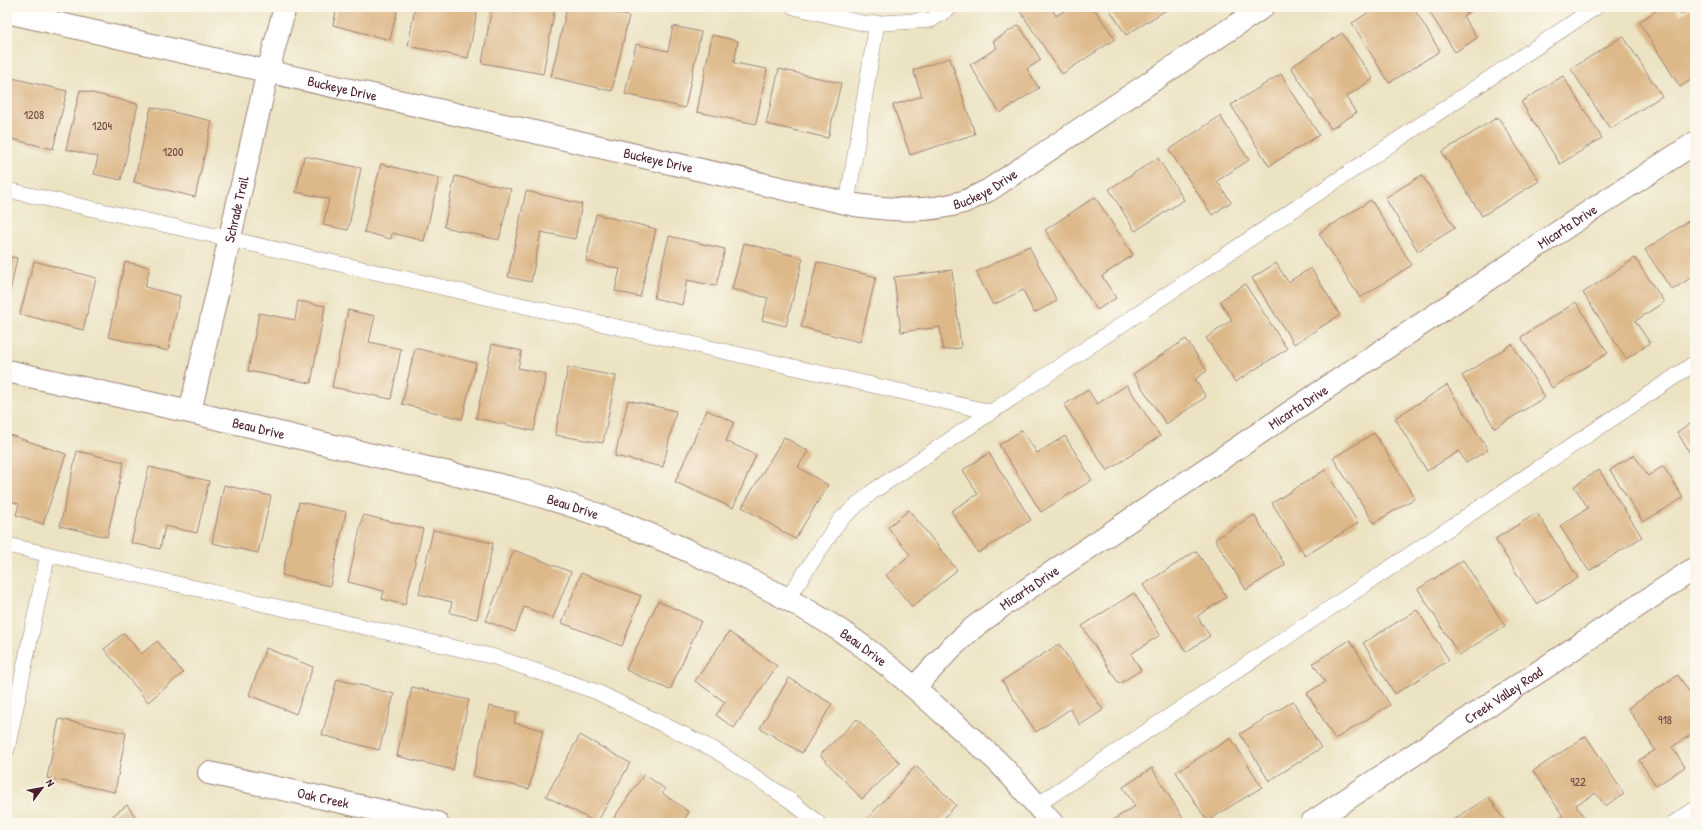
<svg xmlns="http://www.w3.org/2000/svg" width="1702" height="830" viewBox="0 0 1702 830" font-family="'Patrick Hand',sans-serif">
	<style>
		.building { fill: #ddb889 }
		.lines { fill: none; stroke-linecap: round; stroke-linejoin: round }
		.service-casing { stroke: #9b8177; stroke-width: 16 }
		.minor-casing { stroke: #9b8177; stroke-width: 24 }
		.service { stroke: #fff; stroke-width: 15 }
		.minor { stroke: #fff; stroke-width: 22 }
		.labels { text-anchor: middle; stroke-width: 3; stroke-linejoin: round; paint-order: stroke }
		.number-label { font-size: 12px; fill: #6f4542 }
		.street-label { font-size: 14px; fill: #4a1f2b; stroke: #fbf7ec }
	</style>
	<rect width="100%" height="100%" fill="#fbf7ec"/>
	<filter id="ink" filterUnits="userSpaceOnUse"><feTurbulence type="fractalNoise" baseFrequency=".025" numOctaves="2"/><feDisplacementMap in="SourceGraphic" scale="8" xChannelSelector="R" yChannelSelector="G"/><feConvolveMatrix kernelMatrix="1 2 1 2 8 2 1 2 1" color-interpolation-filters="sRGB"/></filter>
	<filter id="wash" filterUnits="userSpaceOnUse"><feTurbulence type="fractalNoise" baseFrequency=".012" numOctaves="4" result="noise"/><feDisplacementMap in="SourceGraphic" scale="16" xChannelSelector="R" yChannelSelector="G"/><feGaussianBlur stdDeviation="0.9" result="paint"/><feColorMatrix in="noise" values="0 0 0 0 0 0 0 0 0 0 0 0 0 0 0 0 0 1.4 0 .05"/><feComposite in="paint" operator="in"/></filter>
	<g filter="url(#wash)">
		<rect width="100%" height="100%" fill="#ece3c3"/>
		<g id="blocks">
			<path class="building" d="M337,7H398L390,40L333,25Z
				M415,7H478L468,58L408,46Z
				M492,7L520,12L521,7H555L543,74L482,63Z
				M567,7H592L629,16L612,91L551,77Z
				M1026,7H1051L1056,16L1070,7H1093L1115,39L1062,74L1020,11Z
				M1108,7H1171L1126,35Z
				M1377,7H1413L1440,51L1389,83L1352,23Z
				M1426,7H1477L1463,16L1477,38L1455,52Z
				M1662,7H1675L1680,15L1692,7H1695V77L1680,87L1639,22Z
				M1019,25L1041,60L1027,69L1039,88L1000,113L970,65L997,48L993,41Z
				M673,26L701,32L685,108L625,94L636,44L668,51Z
				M1342,33L1373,79L1346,97L1356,113L1331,129L1291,67Z
				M712,35L738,41L734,63L767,69L756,124L697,112Z
				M1623,36L1662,96L1610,129L1571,69Z
				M950,58L975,134L910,155L893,105L922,96L913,70Z
				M779,69L841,83L828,138L766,124Z
				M1281,74L1319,135L1269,166L1231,105Z
				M1563,76L1602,138L1560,164L1521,102Z
				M8,77L67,91L53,149L7,138Z
				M80,90L138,104L121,180L94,174L98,157L66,149Z
				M151,107L212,121L195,197L134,182Z
				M1220,116L1249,160L1217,181L1231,202L1212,215L1169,150Z
				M1498,117L1539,181L1482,216L1442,152Z
				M304,156L361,168L348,230L323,225L329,199L296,192Z
				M1158,158L1184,200L1135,231L1109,189Z
				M381,164L439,178L424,241L392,233L391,239L364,232Z
				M1422,175L1455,228L1418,251L1385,198Z
				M455,176L511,189L499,240L444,227Z
				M526,191L582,204L575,239L541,232L531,282L508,277Z
				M1095,197L1133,255L1102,276L1116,298L1097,310L1045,230Z
				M1371,200L1412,265L1360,298L1319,233Z
				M596,214L656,229L640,297L615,291L620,269L586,261Z
				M1694,217L1695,275L1672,290L1645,250Z
				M669,236L725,249L716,286L687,280L682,305L654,298Z
				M744,243L803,258L786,326L762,320L768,298L732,289Z
				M1029,246L1057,301L1034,313L1023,290L993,305L976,272Z
				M7,256L17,258L8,302L7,301Z
				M1635,258L1664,302L1635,321L1650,343L1626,359L1583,293Z
				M34,261L96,278L83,330L20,314Z
				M125,262L150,267L145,287L180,296L168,351L108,337Z
				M817,262L876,277L860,342L801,327Z
				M1276,263L1288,282L1311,268L1340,315L1294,344L1252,278Z
				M952,270L961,348L943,350L940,327L901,332L894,277Z
				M1245,284L1287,349L1235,382L1206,338L1232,320L1220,301Z
				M298,301L325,306L311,383L248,371L259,313L295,320Z
				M1576,302L1608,353L1552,388L1521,337Z
				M348,310L375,316L369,342L401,349L391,399L332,387Z
				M1186,339L1207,371L1195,379L1206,397L1166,424L1133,374Z
				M492,344L522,351L518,368L546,374L534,431L476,418Z
				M1512,344L1545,397L1495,428L1462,376Z
				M415,348L476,363L462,419L402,404Z
				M568,367L616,376L603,443L555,435Z
				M1127,385L1160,436L1107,471L1064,405L1088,390L1097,404Z
				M1447,385L1488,450L1466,463L1459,451L1427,471L1395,418Z
				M628,400L676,411L663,467L615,456Z
				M707,410L734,422L726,441L756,455L733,508L675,482Z
				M1695,421V461L1677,432Z
				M1022,430L1037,453L1065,436L1092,480L1041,512L999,445Z
				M1374,433L1415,498L1374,523L1333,458Z
				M7,434L66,454L43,524L16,515L19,504L7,500Z
				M784,437L808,451L798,467L828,485L795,539L742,507Z
				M77,451L124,462L107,537L60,526Z
				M989,453L1031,520L978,553L951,511L978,494L963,470Z
				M1634,455L1648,476L1663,466L1683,498L1643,522L1610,470Z
				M149,467L209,481L197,533L165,526L160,549L131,543Z
				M1325,470L1358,523L1305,556L1272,503Z
				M1599,470L1642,537L1589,571L1560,526L1588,508L1574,486Z
				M224,485L271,496L258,553L212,543Z
				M299,502L346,512L330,586L282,575Z
				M909,510L957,570L912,607L886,575L910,555L888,527Z
				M1537,513L1578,578L1536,604L1495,539Z
				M363,515L423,529L405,605L382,599L384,591L348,582Z
				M1254,515L1285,565L1246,590L1215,539Z
				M433,530L493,543L477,619L450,613L452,602L419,594Z
				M514,550L571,572L553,618L524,607L515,632L486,621Z
				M1196,551L1227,597L1197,616L1210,636L1186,652L1143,585Z
				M1463,560L1505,626L1459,655L1418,589Z
				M581,573L641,596L622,646L562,623Z
				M1134,593L1160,635L1131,654L1141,670L1119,684L1082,626Z
				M658,601L701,621L670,690L626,670Z
				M1417,610L1449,660L1395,694L1363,643Z
				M729,632L777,666L734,728L716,715L725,702L695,681Z
				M124,633L141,654L157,641L183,673L148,702L104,649Z
				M1350,640L1390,705L1335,739L1307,693L1325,682L1313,663Z
				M1059,644L1103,710L1080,725L1070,709L1036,732L1002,681Z
				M266,648L313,667L296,714L249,695Z
				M1678,675L1695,701V732L1672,747L1685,767L1656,786L1639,760L1655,750L1628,708Z
				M789,678L832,704L802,753L760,728Z
				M337,679L394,694L379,750L322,735Z
				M412,687L469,700L453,770L397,756Z
				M1293,701L1321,748L1269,781L1240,734Z
				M489,706L517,712L514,723L543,730L529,789L473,776Z
				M59,719L126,733L115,792L47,778Z
				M857,719L900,763L862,799L820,755Z
				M580,735L630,763L597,823L546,796Z
				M1586,736L1624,794L1605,806L1596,793L1576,805L1588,823H1556L1554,821L1563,816L1533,771Z
				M1231,738L1262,787L1207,821L1176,772Z
				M916,766L956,805L939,823H863Z
				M1152,768L1186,823H1108L1135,806L1123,787Z
				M644,774L665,789L662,793L689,812L682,823L611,822Z
				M1489,797L1506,823H1448Z
				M127,805L140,823H103Z"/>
		</g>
	</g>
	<g filter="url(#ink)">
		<use href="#blocks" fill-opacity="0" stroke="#9b8177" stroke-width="1"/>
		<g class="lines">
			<g class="service-casing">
				<path id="service" d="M794,7L866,24L931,20L951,7
					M7,190L230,239L991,412
					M847,203L877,23
					M7,545L495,657L597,692L715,750L791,801L818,823
					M787,599L840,520L872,492L1596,7
					M7,749L48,554
					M1037,805L1695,363
					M1674,823L1695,809"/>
			</g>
			<g class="minor-casing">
				<g id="minor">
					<path id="s1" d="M7,12L855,205C892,210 927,213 963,202C972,199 980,194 989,190L1263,7"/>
					<path id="s2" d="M7,371L190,412L512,488C583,507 652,533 719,565C762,585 805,607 844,633C880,657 913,686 945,715C962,730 979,745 996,760C1016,780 1034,802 1052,823"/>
					<path id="s3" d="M190,412L268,71L285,7"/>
					<path id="s4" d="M915,687L950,649L973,628L1005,604L1572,223L1695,143"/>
					<path id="s5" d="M209,773L437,823"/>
					<path id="s6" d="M1311,823L1695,568"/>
				</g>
			</g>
			<use href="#service" class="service"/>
			<use href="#minor" class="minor"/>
		</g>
	</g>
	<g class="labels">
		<g class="number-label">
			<text x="34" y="119">1208</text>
			<text x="102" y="130">1204</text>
			<text x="173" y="156">1200</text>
			<text x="1665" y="724">918</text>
			<text x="1578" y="786">922</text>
		</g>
		<g class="street-label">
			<text dy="5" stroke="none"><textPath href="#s1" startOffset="344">Buckeye Drive</textPath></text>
			<text dy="5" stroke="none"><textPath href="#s1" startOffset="668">Buckeye Drive</textPath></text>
			<text dy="5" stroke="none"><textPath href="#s1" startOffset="1004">Buckeye Drive</textPath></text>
			<text dy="5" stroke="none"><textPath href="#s3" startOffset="208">Schrade Trail</textPath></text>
			<text dy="5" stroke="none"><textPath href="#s4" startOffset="800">Micarta Drive</textPath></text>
			<text dy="5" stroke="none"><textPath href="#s4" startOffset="476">Micarta Drive</textPath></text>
			<text dy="5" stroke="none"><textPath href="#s2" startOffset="258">Beau Drive</textPath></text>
			<text dy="5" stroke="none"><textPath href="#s2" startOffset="582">Beau Drive</textPath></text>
			<text dy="5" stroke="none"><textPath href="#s4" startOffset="152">Micarta Drive</textPath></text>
			<text dy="5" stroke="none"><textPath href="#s2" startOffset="906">Beau Drive</textPath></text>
			<text dy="5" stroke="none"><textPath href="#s6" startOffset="231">Creek Valley Road</textPath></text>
			<text dy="5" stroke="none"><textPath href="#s5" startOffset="117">Oak Creek</textPath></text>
		</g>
	</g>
	<rect width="1702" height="830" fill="none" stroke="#fbf7ec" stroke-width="24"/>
	<g transform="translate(42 788) rotate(58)" stroke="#fbf7ec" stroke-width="3" paint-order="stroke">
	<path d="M0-3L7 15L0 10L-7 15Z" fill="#4a1f2b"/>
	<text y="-6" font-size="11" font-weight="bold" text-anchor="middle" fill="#4a1f2b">N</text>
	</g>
</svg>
